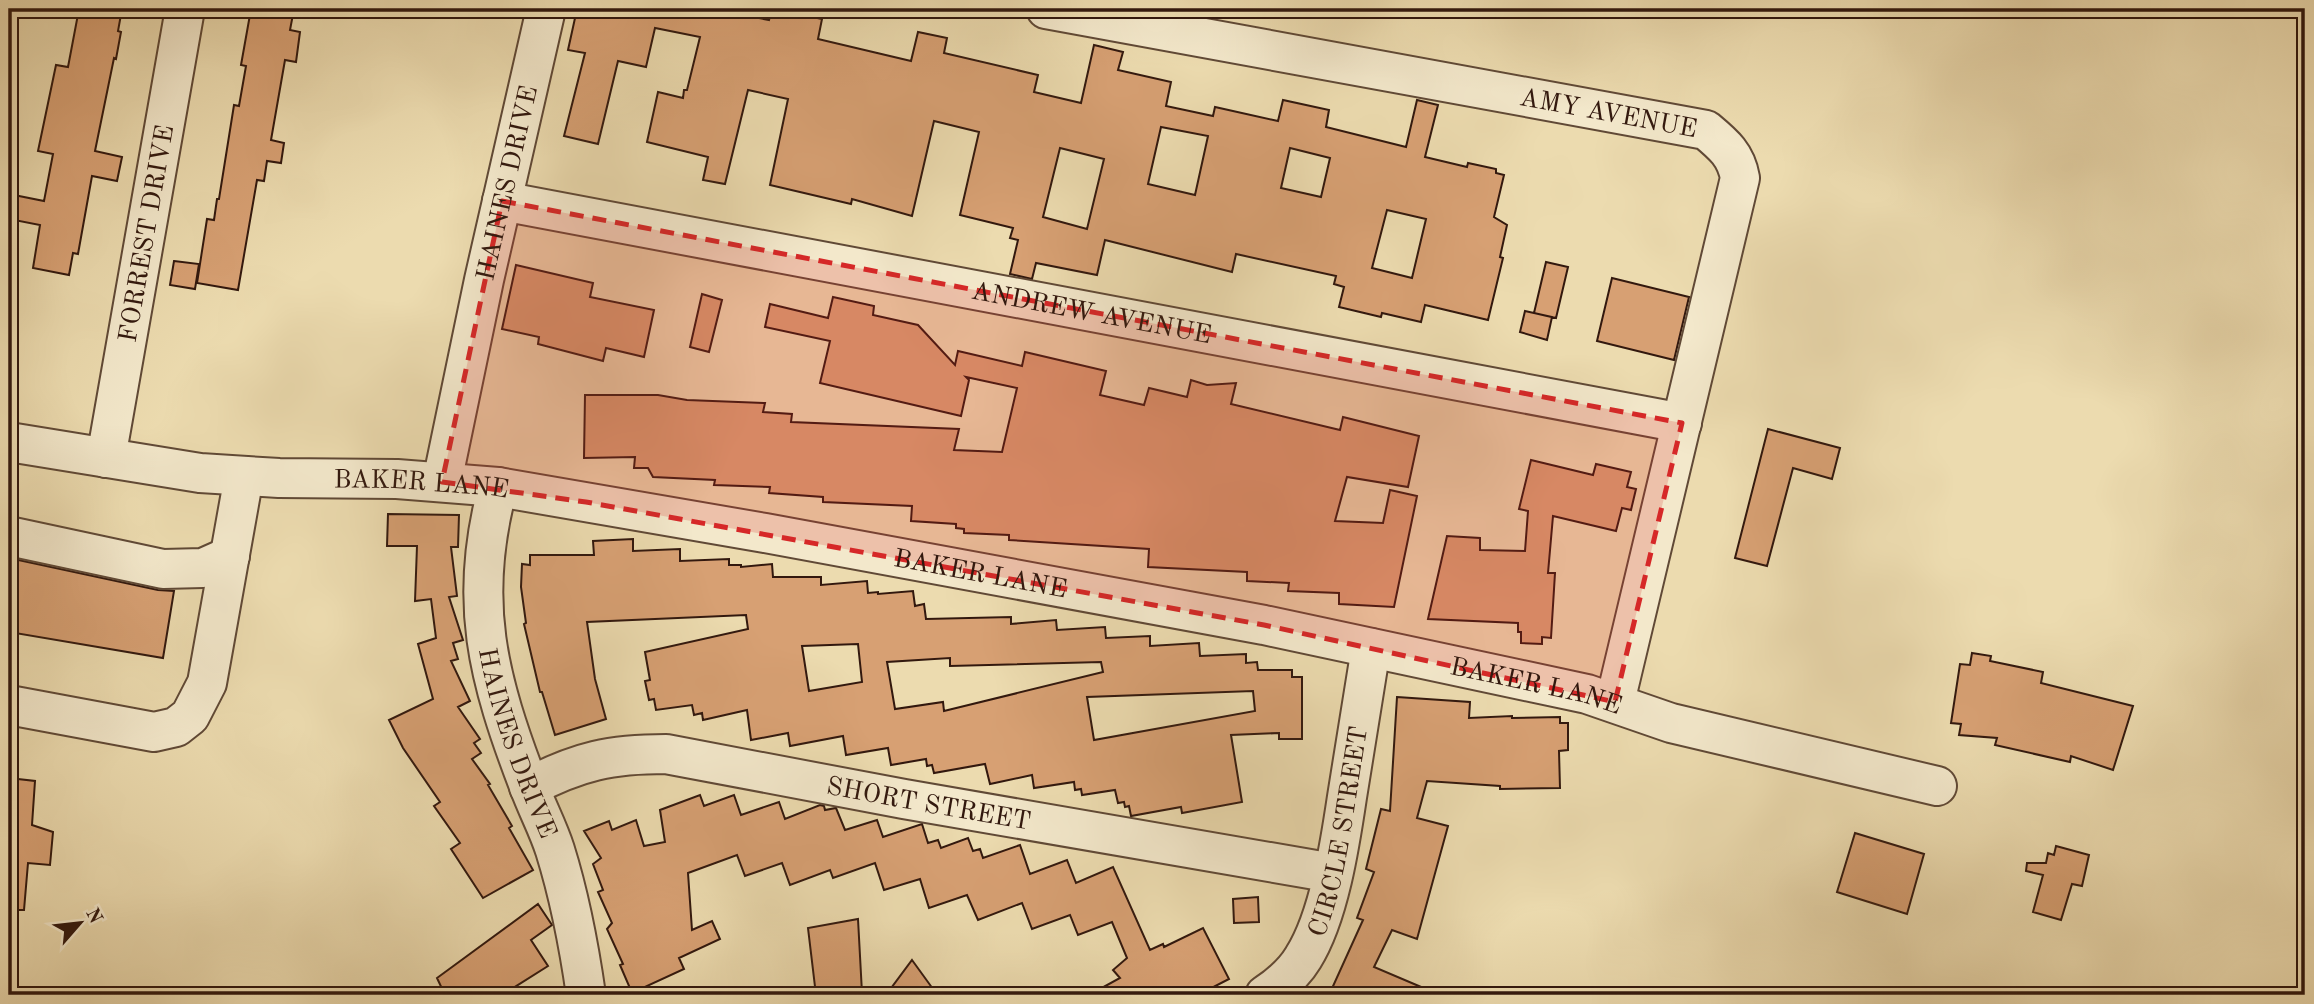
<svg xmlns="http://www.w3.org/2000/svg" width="2314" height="1004" viewBox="0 0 2314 1004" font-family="'Old Standard TT',serif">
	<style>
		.building { fill: #d7a073; stroke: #32180e; stroke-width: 2; fill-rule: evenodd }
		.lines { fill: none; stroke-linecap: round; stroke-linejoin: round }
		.minor-casing { stroke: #604936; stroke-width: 42 }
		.minor { stroke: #f3e8cb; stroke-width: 38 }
		.marked { fill: #d62828; fill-opacity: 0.2; stroke: #d62828; stroke-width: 5; stroke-dasharray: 14 9; stroke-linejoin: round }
		.labels { text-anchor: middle; stroke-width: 5; stroke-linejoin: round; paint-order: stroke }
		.street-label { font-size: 26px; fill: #32180e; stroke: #f3e8cb }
	</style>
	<rect width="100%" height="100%" fill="#ecdbaf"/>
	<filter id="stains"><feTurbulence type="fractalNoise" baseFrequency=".00286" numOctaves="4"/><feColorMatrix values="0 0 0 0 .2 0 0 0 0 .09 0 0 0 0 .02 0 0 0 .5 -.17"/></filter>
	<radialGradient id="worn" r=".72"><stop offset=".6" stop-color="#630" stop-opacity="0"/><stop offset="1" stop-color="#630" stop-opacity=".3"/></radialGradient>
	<path class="building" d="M79,9H122L118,31L121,32L116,59L114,58L95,151L122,157L117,181L92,176L78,254L73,253L69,275L33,268L40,225L9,219V194L44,201L53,154L38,151L56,65L68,67Z
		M251,9H294L290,30L300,32L296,62L285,60L271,140L284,143L281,163L267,161L264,181L257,180L238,290L197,283L207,219L214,220L217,199H219L234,105L239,106L246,66L241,65Z
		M577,9H713L769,20L772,9H775L822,19L818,39L911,61L918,32L947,38L944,53L1038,75L1034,92L1081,103L1094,45L1123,52L1118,70L1171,82L1166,106L1213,116L1215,107L1278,121L1283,100L1329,110L1326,127L1406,147L1417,100L1438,105L1425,157L1467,167L1468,163L1496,169V173L1504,175L1494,217L1507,225L1500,257L1503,258L1488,320L1425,305L1421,322L1382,313L1381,317L1339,307L1344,287L1334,284L1336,276L1236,254L1232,272L1105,240L1097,275L1036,263L1032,279L1010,274L1018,240L1010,238L1013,228L960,215L979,132L934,121L912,216L852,199L851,204L770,185L788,99L748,90L725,184L703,180L708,157L647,142L658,92L683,98L684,90H687L700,37L655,28L646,67L618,61L598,144L564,136L585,53L568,50ZM1161,127L1208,136L1195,195L1148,184ZM1060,148L1104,159L1087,229L1043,217ZM1290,148L1330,158L1321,197L1281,188ZM1387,210L1426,219L1412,278L1372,268Z
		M174,261L199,264L195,289L170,285Z
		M1546,262L1568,267L1556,318L1534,313Z
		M516,265L593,283L590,297L654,310L644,357L606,348L603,361L538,344L539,337L502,329Z
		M1612,278L1689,297L1674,360L1597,341Z
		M702,294L722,300L709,352L690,347Z
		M833,297L874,306L873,315L918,325L955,365L958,351L1022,366L1025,352L1106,371L1100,395L1144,405L1149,388L1187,397L1191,380L1207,385L1236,383L1231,404L1340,430L1343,417L1419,436L1408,487L1347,477L1335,521L1383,523L1390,490L1417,496L1394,607L1339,604V593L1288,591L1289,583L1247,581V572L1148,567L1149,549L1009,540V535L964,533V529L956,528V524L911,521L912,506L823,502V497L769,493L770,487L714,485L715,480L653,477L648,468H634L635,457L584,458L585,395H658L687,400L765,403L763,412L792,414L791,422L959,429L954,450L1002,452L1017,388L966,377L969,380L961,416L820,383L830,341L765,327L770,304L828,318Z
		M1525,311L1552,317L1547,340L1520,332Z
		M1768,429L1840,448L1832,479L1793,468L1767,566L1735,558Z
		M1531,460L1593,475L1596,464L1631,472L1627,487L1636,489L1631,510L1622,508L1616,531L1553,516L1548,573H1555L1551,638L1542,637V644L1521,643V632H1518V623L1428,619L1447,536L1480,538V550L1525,551L1528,511L1519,509Z
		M388,514L459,515L458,547H451L457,596L449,597L463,640L453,643L458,659L451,661L470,701L458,707L480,739L474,743L481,753L472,759L490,784L488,785L512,826L509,828L533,870L483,898L451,849L460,843L434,806L440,802L403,748L389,720L433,699L418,644L436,638L431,599L415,601L417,546H387Z
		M633,539V551L680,549V561L729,559V565H741V567L772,564L773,577H821V585L867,581L868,593L878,592V594L913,591L915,606L924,604L926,619L1011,617V624L1056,620L1057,630L1105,627L1106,638L1150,636V646L1199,643L1200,656L1246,654V663L1257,662L1258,670H1292V677H1302V739H1279V733L1231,735L1242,802L1182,813L1181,807L1131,816L1129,806L1125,807L1124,802L1118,803L1115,790L1082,795L1081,789L1075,790L1074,782L1034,788L1032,775L990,784L985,764L934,773L932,765L927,766L926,759L891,765L888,748L846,755L843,736L790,746L788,733L751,740L747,710L703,720L702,713L694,715L692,705L656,710L654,699L649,700L645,681L650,680L645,652L748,629L746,615L587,622L595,679L606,719L555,735L542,692H540L524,624L526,623L521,587L522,564L530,565V555H594L593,541ZM858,644L862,682L809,691L802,646ZM950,658V666L1101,662L1103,672L944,711L943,702L895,709L887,662ZM1253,691L1255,711L1094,740L1087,697Z
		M9,558L158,590L174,591L163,658L9,632Z
		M1972,653L1991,656L1990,661L2043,672L2041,683L2133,706L2113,770L2071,756L2070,762L1995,745L1997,738L1959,735L1961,724L1951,723L1960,664L1970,665Z
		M1397,697L1470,702L1469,718L1512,716V718L1560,717V723H1568V750L1559,751L1560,788L1500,789V786L1427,781L1417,818L1448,826L1417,939L1392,930L1374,967L1440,995H1329L1363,920L1357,918L1374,872L1366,869L1381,809L1390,811Z
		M9,778L35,781L32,825L53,832L50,865L28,863L24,910H9Z
		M700,795L704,806L734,795L741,815L779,802L785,819L820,805L824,806L825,810L836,808L845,830L877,820L883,837L922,824L928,843L938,840L941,848L968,838L973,851L980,849L983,858L1020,845L1030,874L1067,860L1076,883L1113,867L1150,950L1163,944L1164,947L1203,928L1229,979L1198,995H1089L1120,978L1113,970L1127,958L1112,922L1078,935L1070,915L1032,929L1022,903L978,920L967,895L929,908L920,879L884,890L875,863L833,878L830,870L790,885L782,863L745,876L737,855L688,873L692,930L712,921L720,939L679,958L684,969L632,993L620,965L623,964L607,929L612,923L598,892L603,890L593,864L601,858L584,831L609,821L612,830L636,820L644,846L665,842L660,810Z
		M1855,833L1924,854L1907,914L1837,892Z
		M2056,846L2089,855L2082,886L2072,884L2061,920L2033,912L2043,875L2026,871L2027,863H2046L2048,853L2054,855Z
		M1258,897L1259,922L1234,923L1233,899Z
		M538,904L552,925L531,940L548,966L502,995H445L437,978Z
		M858,919L862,993L816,995L808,928Z
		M912,960L933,989L889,991Z"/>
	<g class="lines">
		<g class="minor-casing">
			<g id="minor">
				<path id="s1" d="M1046,9L1706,130C1724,145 1736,155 1740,178L1615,702"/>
				<path id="s2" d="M502,201L1682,423"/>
				<path id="s3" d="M9,442L200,473L279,478L397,479L498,487L765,533L1264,625L1587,694L1671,723L1937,786"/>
				<path id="s4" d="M106,458L185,9"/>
				<path id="s5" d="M442,482L484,280L546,9"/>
				<path id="s6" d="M498,487C467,601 488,679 529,786C537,808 548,828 555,850C570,898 579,946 586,995"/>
				<path d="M9,536L163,569L203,568L230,556"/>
				<path d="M9,705L154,732L176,727L190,716L207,683L244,476"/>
				<path id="s7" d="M529,787C579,761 611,754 666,754L904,799L1333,873"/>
				<path id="s8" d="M1265,995C1280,985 1294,973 1303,958C1329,917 1340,844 1347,797C1355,747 1363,698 1371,648"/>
			</g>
		</g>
		<use href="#minor" class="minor"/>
	</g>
	<path class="marked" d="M502,201L1682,423L1615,702L1264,625L586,502L442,482Z"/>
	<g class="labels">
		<g class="street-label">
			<text dy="9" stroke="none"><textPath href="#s1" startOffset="572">AMY AVENUE</textPath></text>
			<text dy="9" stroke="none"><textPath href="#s5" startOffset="306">HAINES DRIVE</textPath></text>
			<text dy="9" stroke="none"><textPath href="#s4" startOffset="228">FORREST DRIVE</textPath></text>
			<text dy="9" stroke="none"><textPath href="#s2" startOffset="600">ANDREW AVENUE</textPath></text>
			<text dy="9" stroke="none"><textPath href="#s3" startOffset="415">BAKER LANE</textPath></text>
			<text dy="9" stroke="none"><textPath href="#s3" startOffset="982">BAKER LANE</textPath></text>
			<text dy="9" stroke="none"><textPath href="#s3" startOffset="1549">BAKER LANE</textPath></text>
			<text dy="9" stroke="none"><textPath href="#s6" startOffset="262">HAINES DRIVE</textPath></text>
			<text dy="9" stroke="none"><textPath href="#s7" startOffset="410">SHORT STREET</textPath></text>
			<text dy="9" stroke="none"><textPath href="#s8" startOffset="186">CIRCLE STREET</textPath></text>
		</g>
	</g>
	<rect width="2314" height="1004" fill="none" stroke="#ecdbaf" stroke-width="35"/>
	<rect x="10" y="10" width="2293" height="983" fill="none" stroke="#32180e" stroke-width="3.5"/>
	<rect x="18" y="18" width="2279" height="969" fill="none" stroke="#32180e" stroke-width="2"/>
	<g transform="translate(80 923) rotate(62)" stroke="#f3e8cb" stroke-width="5" paint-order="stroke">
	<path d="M0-5L12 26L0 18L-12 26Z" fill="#32180e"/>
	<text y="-10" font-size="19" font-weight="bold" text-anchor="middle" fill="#32180e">N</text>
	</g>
	<rect width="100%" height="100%" filter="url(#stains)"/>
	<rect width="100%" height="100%" fill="url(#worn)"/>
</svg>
